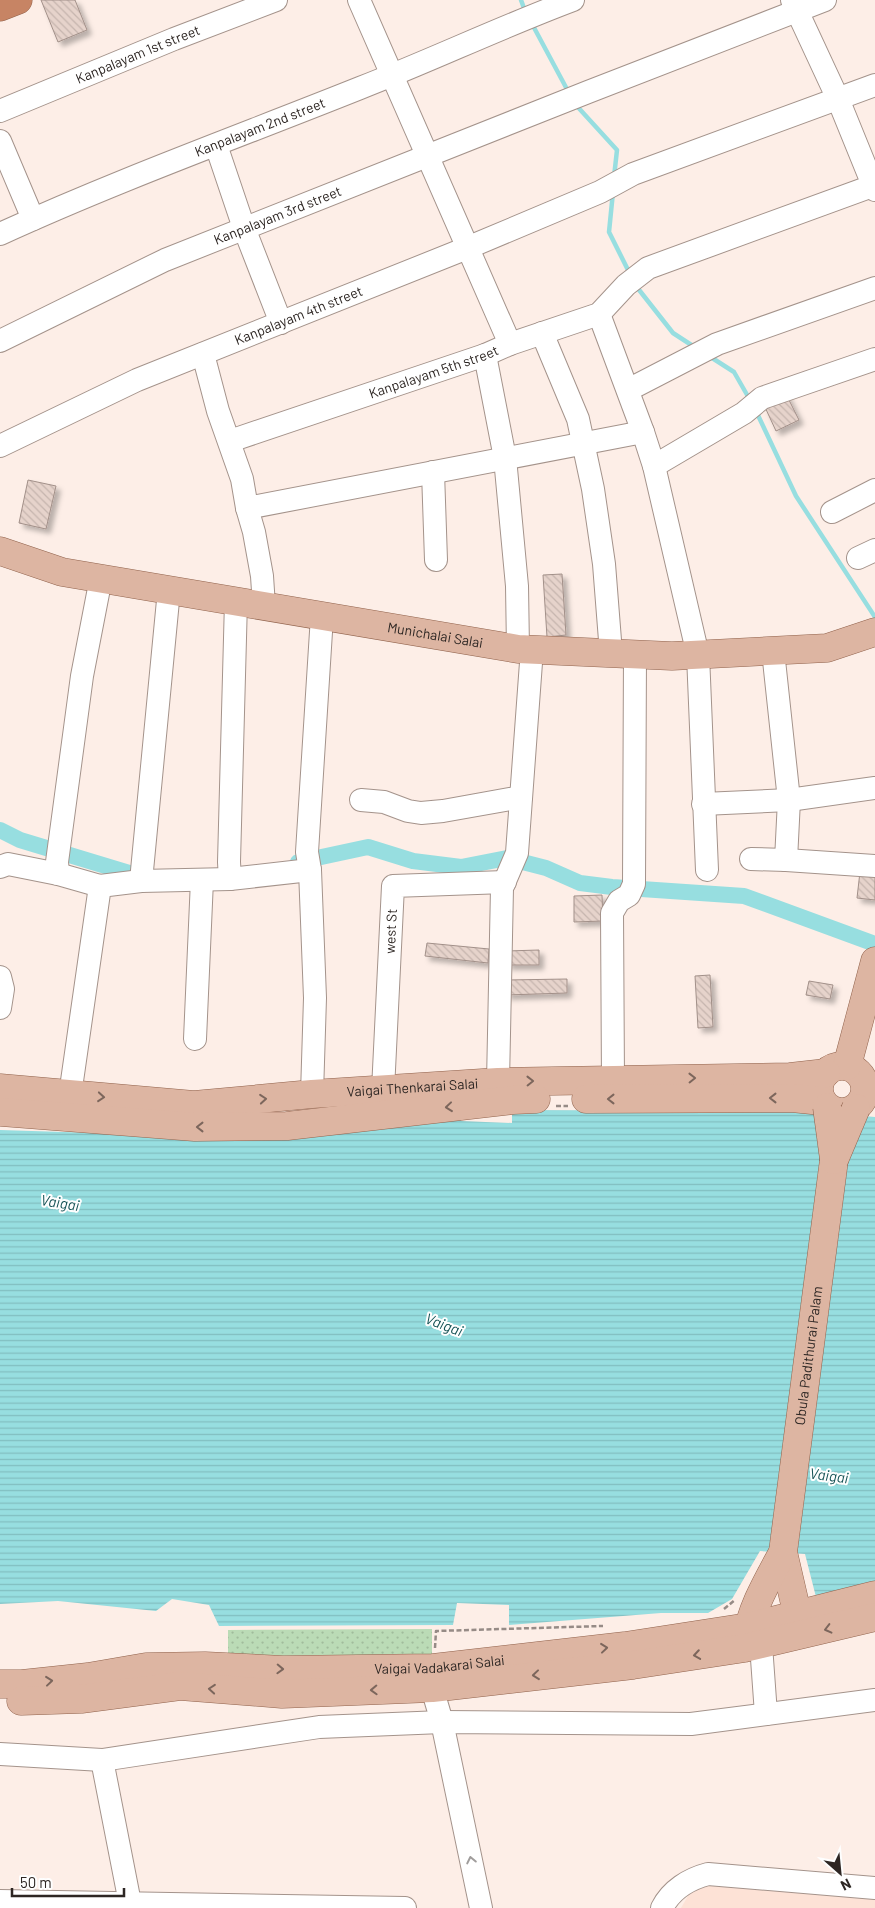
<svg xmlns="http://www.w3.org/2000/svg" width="875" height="1908" viewBox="0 0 875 1908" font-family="Barlow,sans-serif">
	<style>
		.built { fill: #fde2d6 }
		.park { fill: url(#park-dots) }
		.water { fill: url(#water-rules) }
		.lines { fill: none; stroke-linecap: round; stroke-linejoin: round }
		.stream { stroke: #97dee0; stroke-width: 4.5 }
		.canal { stroke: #97dee0; stroke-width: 16 }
		.building { fill: url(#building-back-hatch); stroke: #a29089; filter: url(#shadow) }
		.minor-casing { stroke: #a4938b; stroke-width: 24 }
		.major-casing { stroke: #91634d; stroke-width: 29 }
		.highway-casing { stroke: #91634d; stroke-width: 29 }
		.path { stroke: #968b86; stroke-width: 2.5; stroke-dasharray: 5 2.5; stroke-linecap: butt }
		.minor { stroke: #fff; stroke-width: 22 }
		.major { stroke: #ddb5a2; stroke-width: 28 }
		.highway { stroke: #c78464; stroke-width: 28 }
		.major-bridge-casing { stroke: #91634d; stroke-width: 29; stroke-linecap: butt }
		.major-bridge { stroke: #ddb5a2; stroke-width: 28 }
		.oneway { stroke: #7c665c }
		.oneway2 { stroke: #a09d9c }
		.labels { text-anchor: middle; stroke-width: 4; stroke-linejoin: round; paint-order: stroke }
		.street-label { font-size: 14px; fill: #2d2623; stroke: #fefefe }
		.water-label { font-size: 15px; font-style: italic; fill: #165356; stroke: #fefefe }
	</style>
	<defs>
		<pattern id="park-dots" width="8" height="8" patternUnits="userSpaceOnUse" patternTransform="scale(1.25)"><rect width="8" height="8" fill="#bbdbb6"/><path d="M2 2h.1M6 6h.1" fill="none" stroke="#a1bc9c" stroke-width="1.8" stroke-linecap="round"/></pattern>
		<pattern id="water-rules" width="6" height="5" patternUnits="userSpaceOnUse" patternTransform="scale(1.25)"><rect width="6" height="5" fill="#97dee0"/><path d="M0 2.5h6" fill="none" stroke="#82bec0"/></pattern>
		<pattern id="building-back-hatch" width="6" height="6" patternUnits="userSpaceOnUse" patternTransform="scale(1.25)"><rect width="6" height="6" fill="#e6d3cb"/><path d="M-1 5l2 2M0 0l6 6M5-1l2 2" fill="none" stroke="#c6b5ae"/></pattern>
		<filter id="shadow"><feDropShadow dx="4.5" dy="4.5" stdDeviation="2.5" flood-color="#0004"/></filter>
	</defs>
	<rect width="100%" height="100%" fill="#fdeee7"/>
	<path class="built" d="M703,1870L875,1897V1908H681Z"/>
	<path class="park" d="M432,1629V1655L228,1656V1630Z"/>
	<path class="water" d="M512,1110L796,1111L875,1117V1588L816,1597L805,1554L760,1551L732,1599L708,1613H661L509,1625V1605L457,1603L453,1625L219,1626L209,1605L172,1599L156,1611L58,1601L0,1604V1130L284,1139L460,1112L461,1121L512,1123Z"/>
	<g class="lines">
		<path class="stream" d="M521,0L525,11
			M531,22L569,93
			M575,104L617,150L614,177
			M613,192L609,232L630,274
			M636,286L673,333L696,348
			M709,356L734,372L750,400
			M756,411L796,496L875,617"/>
		<path class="canal" d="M0,830L20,840L129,873H145
			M298,862L368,847L413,861L461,867L507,858L546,868L580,883L612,887L744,896L875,944"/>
	</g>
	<path class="building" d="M41,0H75L87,30L58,42Z
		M786,394L799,420L776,431L764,405Z
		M28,480L56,486L46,529L19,523Z
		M562,574L566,635L547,637L543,575Z
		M861,863L875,865V900L857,898Z
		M602,895L603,921L574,922V896Z
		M427,943L489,949L488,963L425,956Z
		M539,950V965H507L506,951Z
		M710,975L713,1027L698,1028L695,976Z
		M567,979V993L506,995V980Z
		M809,981L833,985L830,999L806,995Z"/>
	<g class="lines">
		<g class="minor-casing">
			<g id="minor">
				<path d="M359,0L510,344"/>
				<path d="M792,0L838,99L875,190"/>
				<path id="s1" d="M0,111L174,39L276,0"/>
				<path d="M0,141L33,219"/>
				<path d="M216,145L244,228L281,323"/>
				<path id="s2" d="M0,234C118,180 240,136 360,88C432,60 501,27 573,0"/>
				<path d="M599,314L643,432L654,466L698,655L707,870"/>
				<path d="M542,333L578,419L593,489L604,564L611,653"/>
				<path id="s3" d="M0,341L165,260L588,92L825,0"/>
				<path d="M203,354L218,411L242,479L247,508L254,532L262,576L264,606"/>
				<path d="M485,355L505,458L517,586L518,649"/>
				<path d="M628,390L717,344L875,288"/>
				<path id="s4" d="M230,441L485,355L510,344L599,314L626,285L648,268L875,185"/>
				<path id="s5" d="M0,446L137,380L467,248L600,192L633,174L875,85"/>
				<path d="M654,466L744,413L762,398L875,359"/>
				<path d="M433,472L436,560"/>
				<path d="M247,508L643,432"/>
				<path d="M832,512L875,490"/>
				<path d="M858,558L875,550"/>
				<path d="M361,800L384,802L408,811L421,813L443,811L521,797"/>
				<path d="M703,804L789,800L875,788"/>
				<path d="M751,859L786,860L789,800L773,651"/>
				<path d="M786,860L875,866"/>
				<path d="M0,867L8,864L58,874L100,886"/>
				<path d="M58,874L57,862L82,676L101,578"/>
				<path d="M230,879L229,862L236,601"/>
				<path d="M141,881L169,590"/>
				<path d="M0,977L3,989L0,1008"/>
				<path d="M195,1039L202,880"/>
				<path d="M613,1080L612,913L619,901L629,895L634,884L635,654"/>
				<path d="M498,1082L502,888L517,853L532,649"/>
				<path id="s6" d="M383,1090L393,886L505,882"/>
				<path d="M312,1094L315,998L310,870L307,852L322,616"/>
				<path d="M70,1095L100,886L141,881L230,879L310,870"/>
				<path d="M761,1645L766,1714"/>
				<path d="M433,1672L432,1688L442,1722L481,1908"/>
				<path d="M0,1754L102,1760L319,1727L442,1722L691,1724L875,1700"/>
				<path d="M102,1760L131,1908"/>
				<path d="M0,1901L405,1908"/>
				<path d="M662,1908C671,1890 689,1879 708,1874L875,1888"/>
			</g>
		</g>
		<g class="major-casing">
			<g id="major">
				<path id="s7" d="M0,551L62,572L518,649L672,656L827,648L875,632"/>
				<circle cx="842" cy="1089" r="23"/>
				<path d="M847,1066L875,961"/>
				<path id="s8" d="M0,1088L194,1105L312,1094L498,1082L790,1077L826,1073"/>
				<path d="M586,1099L792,1098L822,1101"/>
				<path d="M0,1112L195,1127L287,1126L513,1100L536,1099"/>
				<path d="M783,1552L795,1604L799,1634"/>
				<path id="s9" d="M746,1640C751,1608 768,1580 783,1552L834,1160"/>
				<path id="s10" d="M0,1684H22L88,1677L146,1667L205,1666L283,1670L433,1668L625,1646L748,1627L875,1595"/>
				<path d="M21,1701L81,1699L180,1686L282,1694L432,1688L633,1665L745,1648L875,1617"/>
			</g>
		</g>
		<g class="highway-casing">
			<path id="highway" d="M0,7L18,0"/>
		</g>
		<path class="path" d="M556,1106H568
			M724,1609L735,1600
			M435,1648L436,1631L603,1626"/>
		<use href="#minor" class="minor"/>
		<use href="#major" class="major"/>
		<use href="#highway" class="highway"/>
		<g class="major-bridge-casing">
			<path id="major-bridge" d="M827,1107L834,1159
				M834,1160L856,1108"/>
		</g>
		<use href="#major-bridge" class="major-bridge"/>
	</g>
	<defs><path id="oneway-chevron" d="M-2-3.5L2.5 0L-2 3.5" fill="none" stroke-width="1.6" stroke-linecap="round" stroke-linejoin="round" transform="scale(1.25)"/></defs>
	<g class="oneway">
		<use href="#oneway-chevron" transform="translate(692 1078) rotate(-1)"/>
		<use href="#oneway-chevron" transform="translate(530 1081) rotate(-1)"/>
		<use href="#oneway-chevron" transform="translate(101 1097) rotate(5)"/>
		<use href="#oneway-chevron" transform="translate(773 1098) rotate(180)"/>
		<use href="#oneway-chevron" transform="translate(263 1099) rotate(-5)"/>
		<use href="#oneway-chevron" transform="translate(611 1099) rotate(180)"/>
		<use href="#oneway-chevron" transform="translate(449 1107) rotate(174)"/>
		<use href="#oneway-chevron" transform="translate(200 1127) rotate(-180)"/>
		<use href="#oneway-chevron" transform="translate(828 1629) rotate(166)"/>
		<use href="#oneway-chevron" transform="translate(604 1648) rotate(-6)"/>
		<use href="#oneway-chevron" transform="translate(697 1655) rotate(171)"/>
		<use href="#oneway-chevron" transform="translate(280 1669) rotate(2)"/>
		<use href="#oneway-chevron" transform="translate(536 1675) rotate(174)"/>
		<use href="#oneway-chevron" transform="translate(49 1681) rotate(-6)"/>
		<use href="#oneway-chevron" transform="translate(212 1689) rotate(-175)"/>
		<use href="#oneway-chevron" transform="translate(374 1690) rotate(178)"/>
	</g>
	<use class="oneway2" href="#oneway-chevron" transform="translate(471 1860) rotate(-102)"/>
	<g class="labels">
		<g class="street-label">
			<text dy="5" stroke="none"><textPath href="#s1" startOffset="149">Kanpalayam 1st street</textPath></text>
			<text dy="5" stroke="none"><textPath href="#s2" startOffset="281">Kanpalayam 2nd street</textPath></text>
			<text dy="5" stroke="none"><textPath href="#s3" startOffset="305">Kanpalayam 3rd street</textPath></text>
			<text dy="5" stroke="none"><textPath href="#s5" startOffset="326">Kanpalayam 4th street</textPath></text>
			<text dy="5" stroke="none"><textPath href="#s4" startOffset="215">Kanpalayam 5th street</textPath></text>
			<text dy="5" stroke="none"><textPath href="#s7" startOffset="444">Munichalai Salai</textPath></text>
			<text dy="5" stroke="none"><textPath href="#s6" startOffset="159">west St</textPath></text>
			<text dy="5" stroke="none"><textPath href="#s8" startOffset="414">Vaigai Thenkarai Salai</textPath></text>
			<text dy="5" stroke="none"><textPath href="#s9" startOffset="294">Obula Padithurai Palam</textPath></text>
			<text dy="5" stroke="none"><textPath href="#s10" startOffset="441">Vaigai Vadakarai Salai</textPath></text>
		</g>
		<g class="water-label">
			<text transform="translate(60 1203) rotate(9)" y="5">Vaigai</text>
			<text transform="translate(444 1325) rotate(21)" y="5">Vaigai</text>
			<text transform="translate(829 1476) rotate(7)" y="5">Vaigai</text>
		</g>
	</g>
	<g transform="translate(840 1873) rotate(153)" stroke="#fefefe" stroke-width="4" paint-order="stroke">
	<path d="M0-4L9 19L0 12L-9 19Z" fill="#2d2623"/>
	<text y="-8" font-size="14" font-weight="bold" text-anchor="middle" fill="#2d2623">N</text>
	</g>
	<path d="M12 1888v8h112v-8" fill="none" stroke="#2d2623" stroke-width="2.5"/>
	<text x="20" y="1888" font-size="15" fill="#2d2623" stroke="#fefefe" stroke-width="4" paint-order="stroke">50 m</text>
</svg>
